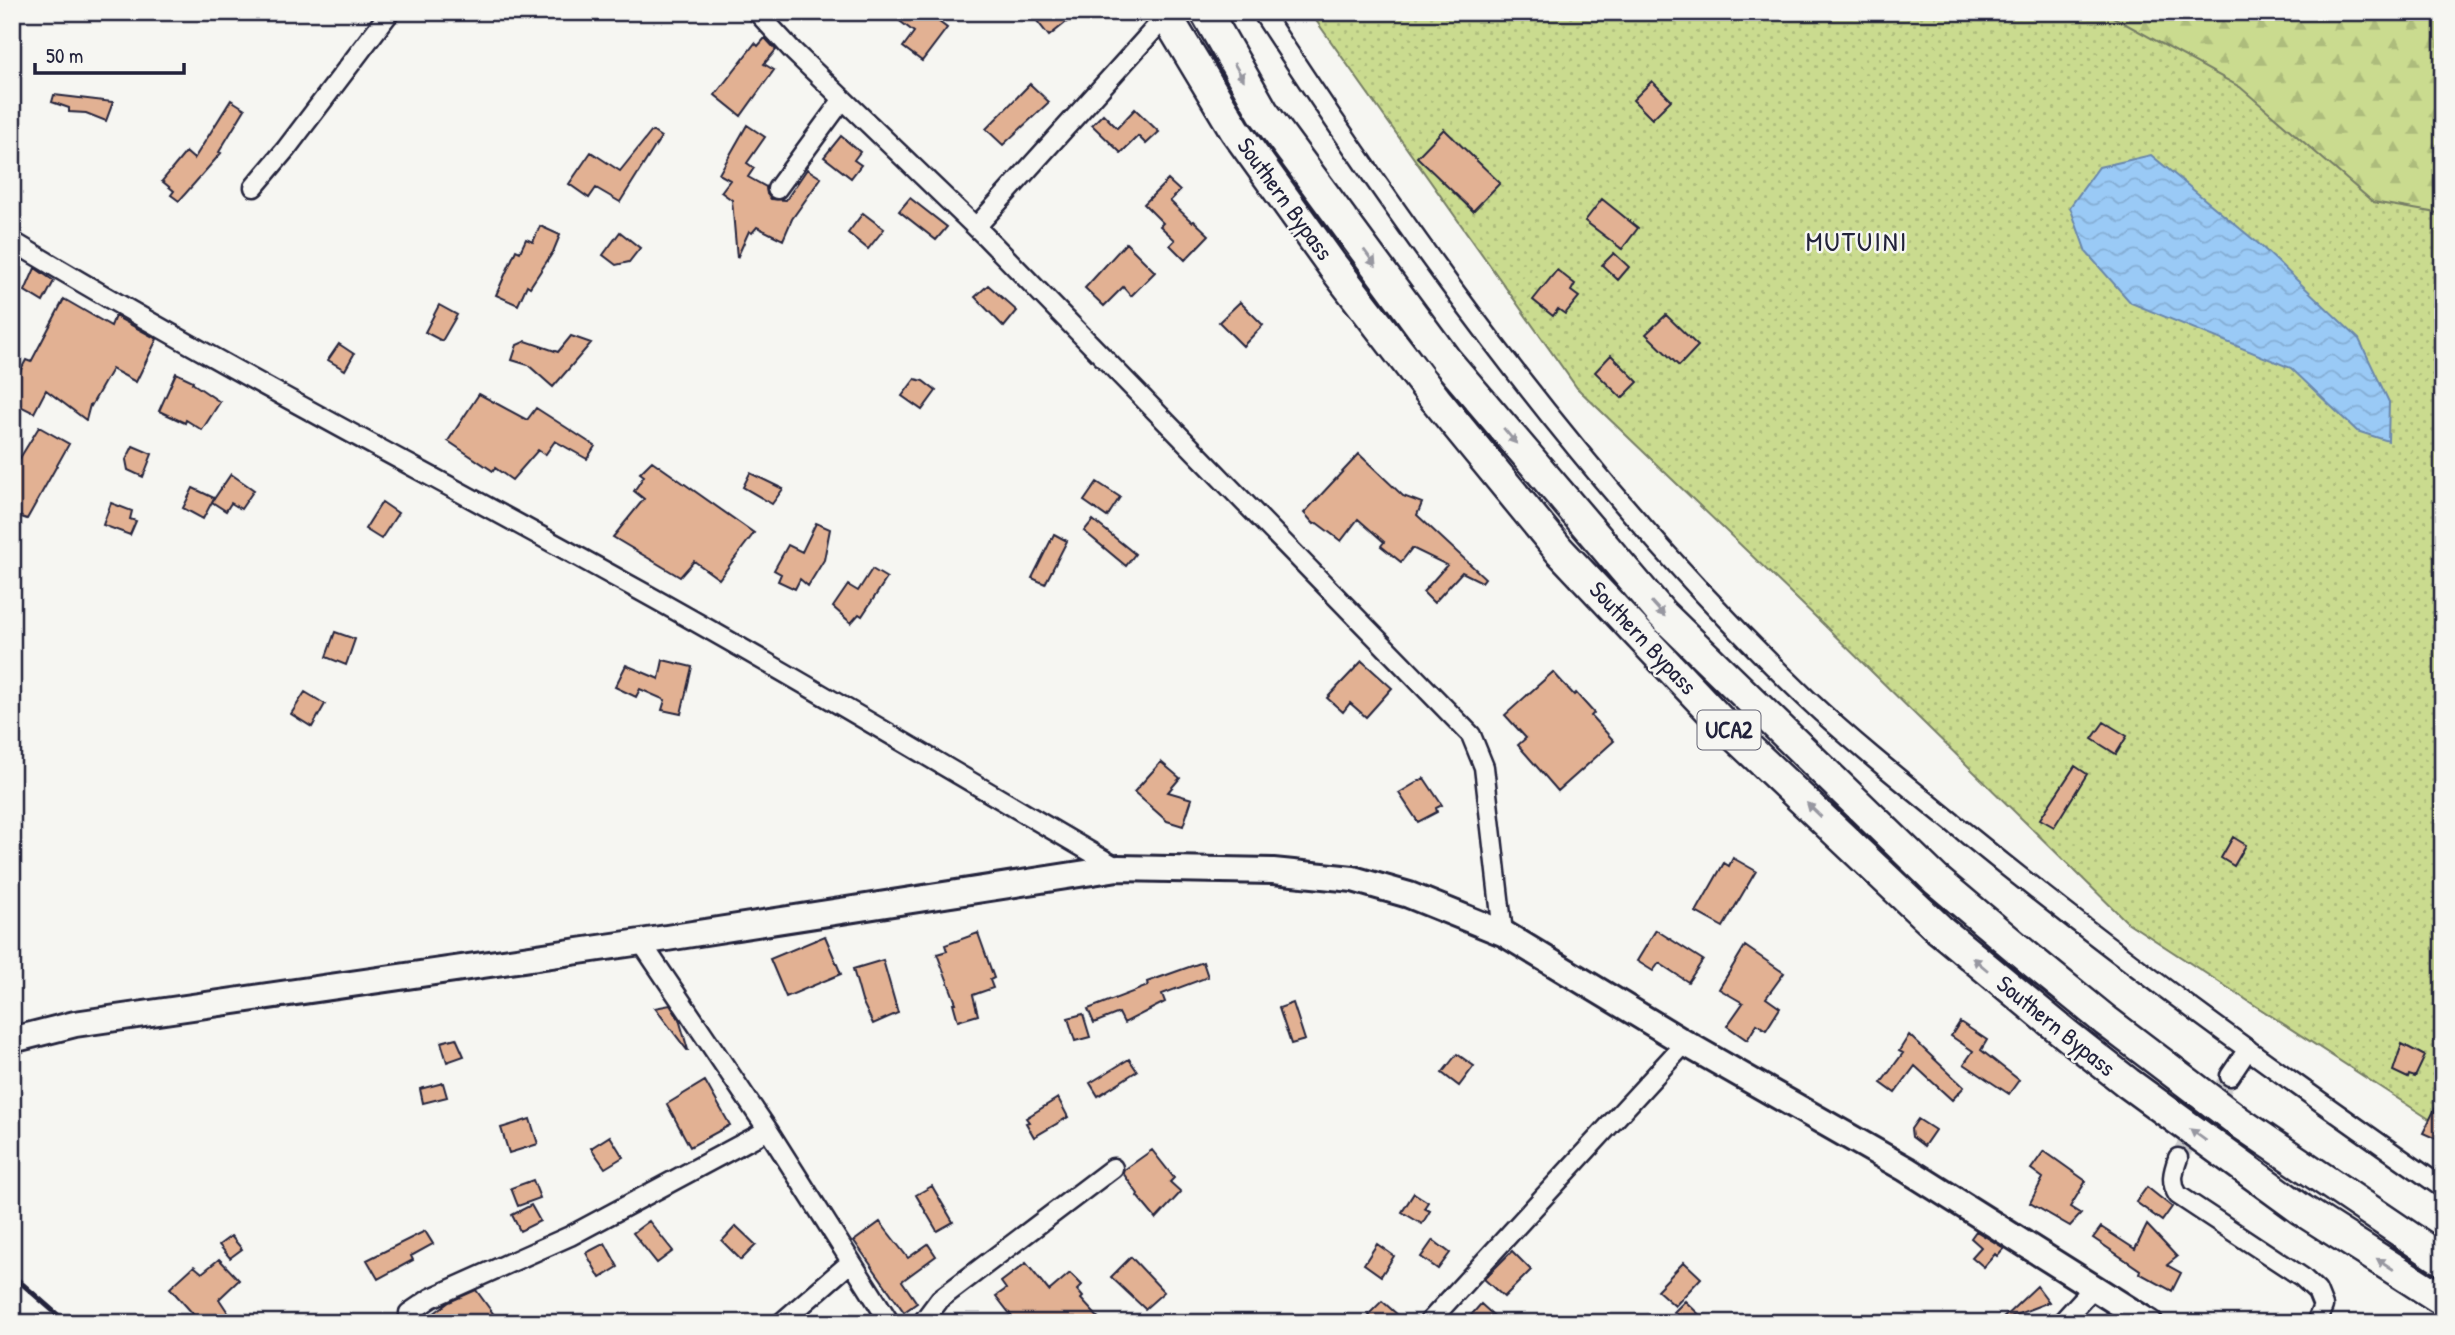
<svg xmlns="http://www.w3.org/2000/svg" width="2455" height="1335" viewBox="0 0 2455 1335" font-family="'Patrick Hand',sans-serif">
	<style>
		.grass { fill: url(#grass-dots); stroke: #767e65; stroke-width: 2 }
		.forest { fill: url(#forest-firs); stroke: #767e65; stroke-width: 2 }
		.water { fill: url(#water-waves); stroke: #6a87ab; stroke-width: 2 }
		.building { fill: #e2b193; stroke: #22223b; stroke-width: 2 }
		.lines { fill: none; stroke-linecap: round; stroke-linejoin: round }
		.minor-tunnel { stroke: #cccccd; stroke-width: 18; stroke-dasharray: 18 9; stroke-linecap: butt }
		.minor-casing { stroke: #22223b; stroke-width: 23 }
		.secondary-casing { stroke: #22223b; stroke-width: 30 }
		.trunk-casing { stroke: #22223b; stroke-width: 35 }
		.minor { stroke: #f6f6f2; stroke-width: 18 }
		.secondary { stroke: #f6f6f2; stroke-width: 24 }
		.trunk { stroke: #f6f6f2; stroke-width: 30 }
		.rail { stroke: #22223b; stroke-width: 5 }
		.oneway { fill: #9797a0 }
		.labels { text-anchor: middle; stroke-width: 5; stroke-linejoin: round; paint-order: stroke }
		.shield { fill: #f6f6f2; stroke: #626272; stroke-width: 2 }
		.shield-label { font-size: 23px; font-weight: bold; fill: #22223b }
		.street-label { font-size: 24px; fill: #22223b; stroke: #f6f6f2 }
		.quarter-label { font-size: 28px; letter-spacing: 2px; fill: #22223b; stroke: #f6f6f2 }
	</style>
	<defs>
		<pattern id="grass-dots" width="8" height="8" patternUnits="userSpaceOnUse" patternTransform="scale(1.75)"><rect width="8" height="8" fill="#cadb8f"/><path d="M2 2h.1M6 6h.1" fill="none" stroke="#adbc7c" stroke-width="1.8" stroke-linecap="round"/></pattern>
		<pattern id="forest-firs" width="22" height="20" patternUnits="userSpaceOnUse" patternTransform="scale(1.75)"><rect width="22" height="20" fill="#cadb8f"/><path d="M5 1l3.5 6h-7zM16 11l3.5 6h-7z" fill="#adbc7c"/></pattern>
		<pattern id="water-waves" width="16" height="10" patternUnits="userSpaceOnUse" patternTransform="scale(1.75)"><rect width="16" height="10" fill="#9acaf6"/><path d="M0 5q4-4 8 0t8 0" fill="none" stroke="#84add4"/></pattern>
	</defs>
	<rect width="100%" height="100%" fill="#f6f6f2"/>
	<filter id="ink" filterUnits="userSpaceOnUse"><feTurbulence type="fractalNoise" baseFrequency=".0143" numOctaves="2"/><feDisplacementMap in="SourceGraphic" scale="14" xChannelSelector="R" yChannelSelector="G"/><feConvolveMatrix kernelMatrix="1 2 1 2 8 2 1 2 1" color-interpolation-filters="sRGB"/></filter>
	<g filter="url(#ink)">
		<path class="grass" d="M1310,12H2443V1128L2127,922L1821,622L1577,388Z"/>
		<path class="forest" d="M2104,12H2443V214L2373,202L2240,87Z"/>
		<path class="water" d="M2151,155L2260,245L2359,339L2389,402L2388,441L2357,431L2291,368L2131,303L2086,252L2070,207L2099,167Z"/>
		<path class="building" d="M888,12H926L947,28L922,61L903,47L914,32Z
			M1030,12H1079L1049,36Z
			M765,38L776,50L764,64L774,70L741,116L715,95L755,43L758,46Z
			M1652,81L1671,100L1652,119L1633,100Z
			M1030,84L1049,102L1003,145L986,129Z
			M54,95L71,97L113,102L106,121L86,113L69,112V108L52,102Z
			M231,100L245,109L219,152L221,153L179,201L171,195L174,191L162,181L186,152L194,159Z
			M1135,109L1159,132L1146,144L1138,136L1121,153L1092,125L1103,114L1117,128Z
			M747,125L765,137L747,163L754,168L748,177L766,187L767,194L771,199L786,200L807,169L821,178L792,219L783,240L757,227L752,233L749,231L737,258L732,200L721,192L730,180L719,174Z
			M1444,129L1500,183L1473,211L1417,157Z
			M652,131L661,137L620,202L596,188L589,198L569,184L591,152L620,171Z
			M841,136L860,152L854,160L861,165L851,178L824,157Z
			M1168,180L1180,191L1170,201L1192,222L1194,221L1209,235L1185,260L1170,245L1175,240L1160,226L1163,223L1144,204Z
			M910,198L947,227L936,240L899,211Z
			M1602,199L1638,228L1622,249L1585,221Z
			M863,213L884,229L868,249L848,233Z
			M540,226L560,235L553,252L530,287L527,285L518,305L496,295L516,250L520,252L526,239L533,242Z
			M620,232L640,248L629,262L616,265L603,255Z
			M1126,243L1155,272L1131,296L1123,287L1104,306L1085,288Z
			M1614,253L1629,267L1618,280L1602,265Z
			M35,268L54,281L43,302L25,291Z
			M1557,270L1575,284L1571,291L1579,297L1565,314L1558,309L1553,316L1533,300Z
			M988,285L1017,311L1004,327L975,297Z
			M64,299L111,326L115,316L157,339L136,382L112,369L91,406L90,405L86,420L46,390L34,413L12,402V386L26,360L31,362Z
			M1240,302L1263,325L1243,346L1219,322Z
			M439,305L457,315L442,341L425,332Z
			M1666,315L1698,346L1679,366L1646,334Z
			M571,336L591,343L553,387L528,365L512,360L517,345L526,341L558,352Z
			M339,344L354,354L345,370L328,360Z
			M1611,355L1638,382L1622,398L1595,372Z
			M176,373L193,381L192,383L220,402L202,430L186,420L185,423L159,411Z
			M915,379L923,381L936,391L922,410L902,396Z
			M479,394L527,420L536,408L595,446L587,459L555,441L545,455L538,450L512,480L495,468L493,471L448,441Z
			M39,427L69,444L27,519L12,514V471Z
			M133,446L152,454L143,477L128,470L126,460Z
			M1359,454L1403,496L1422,503L1417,515L1485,578L1482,582L1462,572L1434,603L1423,592L1447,565L1412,548L1401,562L1381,546L1384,542L1358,519L1341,541L1317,523L1314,524L1304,513Z
			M652,461L754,533L719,579L694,561L680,577L613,537L644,499L634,491L644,476L640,473Z
			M750,473L783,489L772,504L743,487Z
			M231,474L254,490L241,509L231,503L226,511L212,502Z
			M1097,482L1120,497L1107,517L1084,501Z
			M193,488L214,498L203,519L183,508Z
			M382,502L398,513L381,539L365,529Z
			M111,503L132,511L130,519L136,521L130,535L103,525Z
			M1093,520L1135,554L1126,566L1084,531Z
			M816,523L830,529L824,560L808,586L800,579L795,589L778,581L781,574L774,570L788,545L802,552Z
			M1054,534L1067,541L1045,584L1032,578Z
			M872,569L887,578L862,616L859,614L851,623L833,607L848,585L858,591Z
			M335,632L355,639L346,665L326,657Z
			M663,660L692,667L681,714L662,710L665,700L640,689L636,697L615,687L626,665L659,679Z
			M1362,661L1392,688L1366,717L1350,703L1343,712L1327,698Z
			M1553,672L1574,695L1576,693L1594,713L1591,716L1614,741L1558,791L1518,745L1526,738L1505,715Z
			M305,692L325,704L312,727L291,714Z
			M2104,722L2127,736L2116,754L2092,739Z
			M1161,762L1180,778L1168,792L1192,799L1183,826L1167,821L1134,792Z
			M2075,766L2087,774L2054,827L2040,819Z
			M1424,778L1442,805L1436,808L1437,812L1418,822L1399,793Z
			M2233,837L2246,845L2234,866L2221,858Z
			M1733,858L1756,871L1723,927L1696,912L1724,863L1729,866Z
			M1656,930L1703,960L1688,982L1659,963L1653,971L1637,961Z
			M978,933L994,978L990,980L993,988L973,995L978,1015L958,1021L953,1003H956L937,954L947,951L945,945Z
			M825,936L841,974L786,997L770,959Z
			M1745,946L1784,973L1766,998L1780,1008L1766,1030L1757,1024L1747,1040L1727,1026L1743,1003L1719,989Z
			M883,960L898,1013L873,1024L862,1001L853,969Z
			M1203,962L1208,977L1162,994L1165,1002L1124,1023L1119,1013L1094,1023L1088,1009L1148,986L1147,982Z
			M1293,1003L1305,1040L1291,1044L1279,1008Z
			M670,1005L679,1019L688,1050H687L655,1008Z
			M1083,1014L1090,1037L1075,1041L1068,1018Z
			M1960,1022L1987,1040L1981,1050L2019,1080L2009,1094L1964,1064L1973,1051L1951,1036Z
			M1909,1035L1964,1087L1952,1100L1915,1066L1895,1093L1881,1083L1903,1053L1899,1051Z
			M456,1038L464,1056L447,1062L441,1042Z
			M2402,1044L2425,1056L2415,1077L2409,1075L2408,1078L2393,1071Z
			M1457,1054L1474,1066L1459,1086L1442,1073Z
			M1129,1059L1137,1071L1098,1096L1090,1083Z
			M705,1081L730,1125L690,1147L667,1104Z
			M443,1083L447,1097L423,1103L420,1089Z
			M2443,1093V1142L2423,1133Z
			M1058,1098L1068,1117L1034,1137L1026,1123L1029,1122L1026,1118Z
			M530,1119L538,1144L509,1153L501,1128Z
			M1918,1119L1935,1130L1924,1146L1912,1137L1911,1129Z
			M610,1136L623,1157L605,1168L591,1148Z
			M1152,1150L1174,1178L1170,1182L1181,1192L1156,1219L1137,1196L1138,1194L1123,1173L1124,1170Z
			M2044,1151L2086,1181L2070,1207L2081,1214L2070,1226L2030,1203L2043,1178L2031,1169Z
			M533,1180L540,1198L518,1206L511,1188Z
			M932,1186L953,1222L937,1231L916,1195Z
			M2147,1187L2172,1207L2162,1221L2136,1202Z
			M1414,1193L1428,1202L1424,1208L1430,1211L1422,1224L1402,1212Z
			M531,1205L540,1221L520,1231L512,1215Z
			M649,1221L673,1251L657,1263L633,1233Z
			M880,1222L908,1258L928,1244L936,1256L902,1281L917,1303L904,1312L854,1241Z
			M2147,1225L2177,1257L2167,1265L2181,1273L2172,1291L2139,1273L2140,1270L2093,1238L2101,1227L2135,1249Z
			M736,1226L756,1245L741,1260L722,1241Z
			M425,1231L433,1244L411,1256L413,1260L378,1279L367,1260Z
			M1976,1231L2004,1248L1997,1256L1995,1254L1984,1267L1972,1257L1981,1247L1971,1238Z
			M231,1236L242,1249L230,1258L219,1245Z
			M1433,1240L1450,1253L1438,1269L1421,1257Z
			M605,1243L618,1267L600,1278L586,1253Z
			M1377,1244L1394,1256L1381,1276L1364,1264Z
			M1512,1251L1531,1270L1504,1297L1484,1279Z
			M1131,1257L1164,1292L1145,1309L1111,1277Z
			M219,1259L239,1280L219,1299L229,1314L220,1323H201L170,1288L194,1266L202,1273Z
			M1684,1262L1701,1278L1675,1306L1657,1290Z
			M1026,1263L1049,1291L1070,1273L1082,1285L1077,1290L1083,1297L1081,1299L1103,1323H1017L996,1296L1006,1289L1001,1282Z
			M2037,1286L2049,1302L2000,1321Z
			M476,1290L500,1323H421L449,1302Z
			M1382,1301L1407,1323H1376L1368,1315Z
			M1685,1301L1708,1323H1685L1674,1312Z
			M1481,1304L1502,1323H1464Z"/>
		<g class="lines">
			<path class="minor-tunnel" d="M2178,1158L2230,1076"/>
			<g class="minor-casing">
				<path id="minor" d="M757,12L793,51L985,236L1471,735L1484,767L1503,933
					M1262,12C1422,257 1595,496 1807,699C1858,747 1914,791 1968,835C2121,960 2281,1075 2443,1188
					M254,187L286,149L390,12
					M777,189L843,99
					M976,227L1166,16
					M12,241C212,362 421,469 626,583C792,674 954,773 1118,868
					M641,942L768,1130L890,1323
					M2230,1076L2248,1049
					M2178,1158C2173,1172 2170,1182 2178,1195L2302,1277L2317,1291L2323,1306L2316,1323
					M409,1323V1313L431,1298L570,1236L768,1130
					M781,1323L851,1262
					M922,1323L940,1299L1113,1168
					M1428,1323L1685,1043
					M2061,1323L2094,1287"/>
			</g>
			<g class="secondary-casing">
				<path id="secondary" d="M12,1040L75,1024L641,942L1118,868L1273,871L1353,879L1409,895L1503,933L1685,1043L1906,1169L2150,1323"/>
			</g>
			<g class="trunk-casing">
				<path id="trunk" d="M1164,12L1235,130L1332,265L1436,400L1559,550L1729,730L1939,929L2067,1035L2128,1083L2302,1210L2443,1300
					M1206,12L1263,112L1445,359L1662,614L1936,880L2031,960L2106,1021L2239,1122L2443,1260"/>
			</g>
			<use href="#minor" class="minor"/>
			<use href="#secondary" class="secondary"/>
			<use href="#trunk" class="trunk"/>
			<path class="rail" d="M12,1275L67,1323"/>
		</g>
		<defs><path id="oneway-solid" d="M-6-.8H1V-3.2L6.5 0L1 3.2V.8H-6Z" transform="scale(1.75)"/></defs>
		<g class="oneway">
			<use href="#oneway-solid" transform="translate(1239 72) rotate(60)"/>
			<use href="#oneway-solid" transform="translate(1370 258) rotate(54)"/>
			<use href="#oneway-solid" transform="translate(1510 436) rotate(50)"/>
			<use href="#oneway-solid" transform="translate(1658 609) rotate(48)"/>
			<use href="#oneway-solid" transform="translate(1814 810) rotate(-136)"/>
			<use href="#oneway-solid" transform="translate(1980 964) rotate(-140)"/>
			<use href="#oneway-solid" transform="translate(2198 1135) rotate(-144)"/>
			<use href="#oneway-solid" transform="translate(2385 1264) rotate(-147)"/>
		</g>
	</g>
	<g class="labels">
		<rect class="shield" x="1697.5" y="710.5" width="63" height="39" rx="5"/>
		<g class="shield-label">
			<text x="1729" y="738">UCA2</text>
		</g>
		<g class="street-label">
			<text transform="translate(1285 199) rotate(54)" y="8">Southern Bypass</text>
			<text transform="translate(1643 638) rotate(47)" y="8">Southern Bypass</text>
			<text transform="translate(2056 1026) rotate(39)" y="8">Southern Bypass</text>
		</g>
		<g class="quarter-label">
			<text x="1857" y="251">MUTUINI</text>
		</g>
	</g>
	<rect width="2455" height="1335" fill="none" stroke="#f6f6f2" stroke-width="42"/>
	<rect x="21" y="21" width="2413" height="1293" fill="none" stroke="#22223b" stroke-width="2.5" filter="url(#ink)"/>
	<path d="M35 63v10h149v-10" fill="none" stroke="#22223b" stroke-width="3.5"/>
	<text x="46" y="63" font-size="21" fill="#22223b" stroke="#f6f6f2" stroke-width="5" paint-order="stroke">50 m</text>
</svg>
